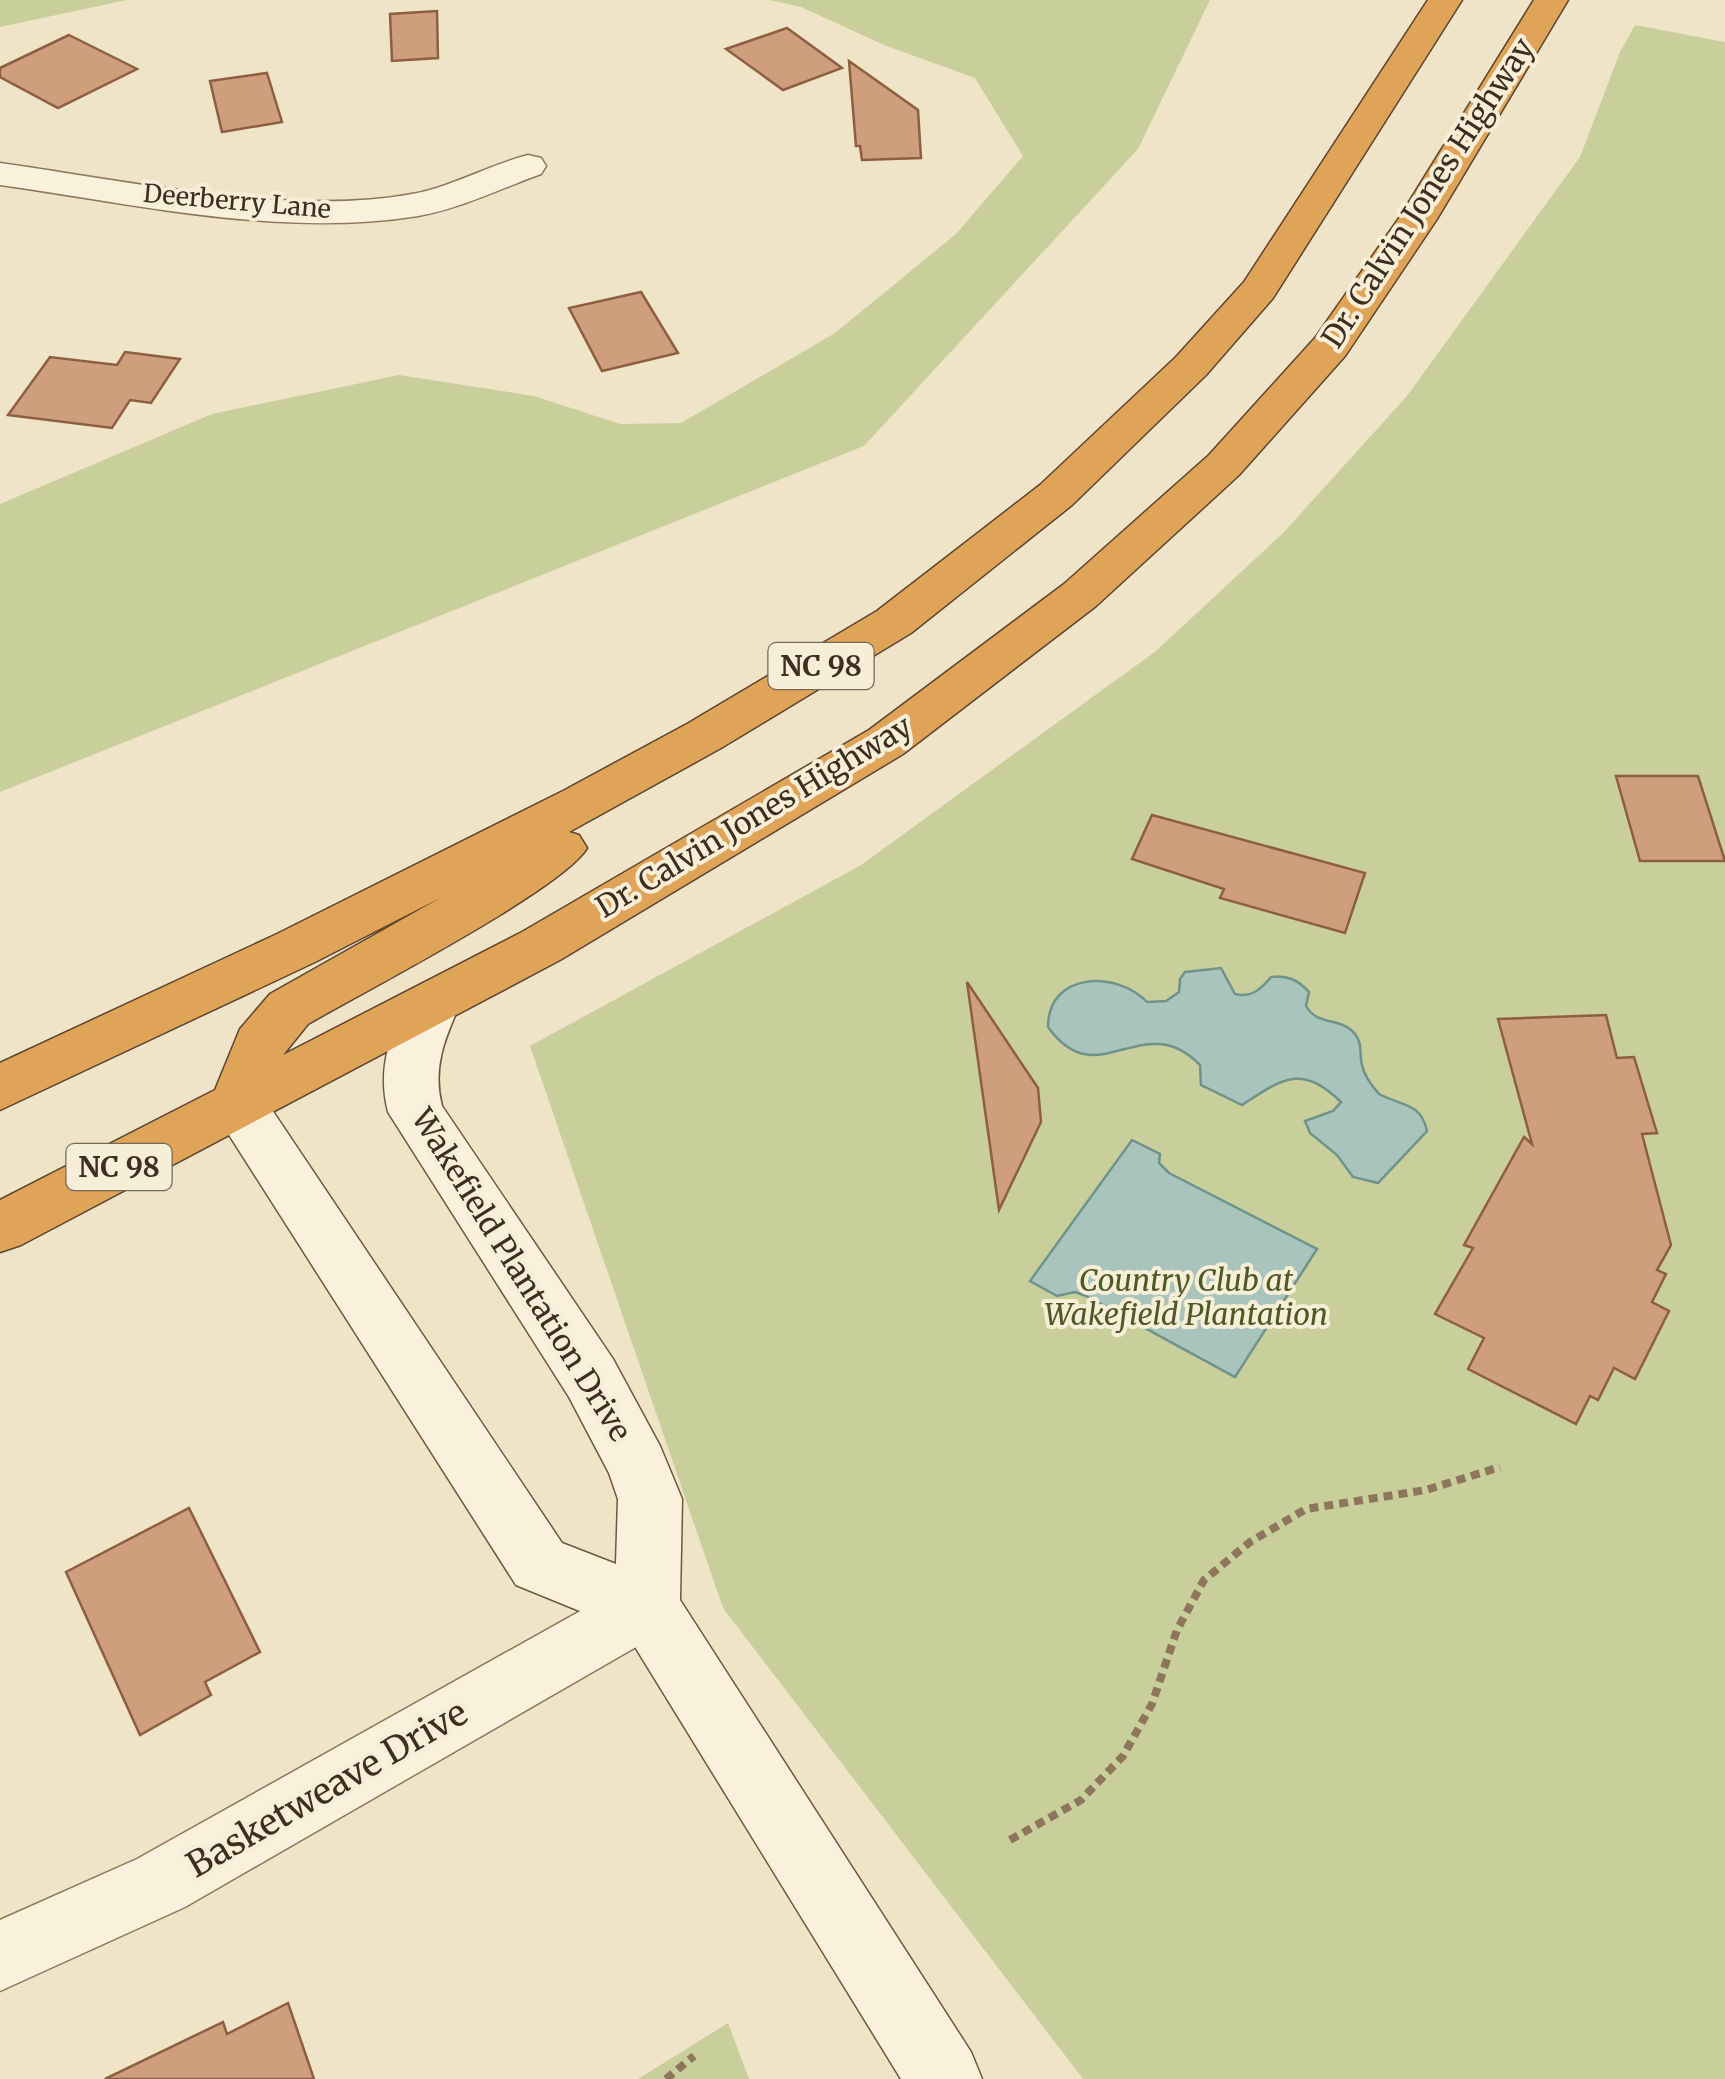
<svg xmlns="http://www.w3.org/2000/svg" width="1725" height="2079" viewBox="0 0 1725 2079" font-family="Merriweather,serif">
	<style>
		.green { fill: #c9cf9b }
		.water { fill: #a9c4bc; stroke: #6f938a; stroke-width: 2.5 }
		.building { fill: #cf9f7d; stroke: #8d5f41; stroke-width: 2.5 }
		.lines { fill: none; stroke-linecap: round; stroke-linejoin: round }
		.street-casing { stroke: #8d765c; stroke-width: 3 }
		.secondary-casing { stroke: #6f573f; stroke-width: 3 }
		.highway-casing { stroke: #5b4430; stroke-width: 3 }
		.path { stroke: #8d765c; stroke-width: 8; stroke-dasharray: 9 6; stroke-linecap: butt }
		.street { fill: #faf1dc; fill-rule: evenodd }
		.secondary { fill: #faf1dc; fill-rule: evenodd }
		.highway { fill: #e0a458; fill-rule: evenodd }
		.labels { text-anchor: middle; stroke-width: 8; stroke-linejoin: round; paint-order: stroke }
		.far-street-label { font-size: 25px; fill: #3d2e20; stroke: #f7eed8 }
		.shield { fill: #f7eed8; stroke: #756857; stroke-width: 2.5 }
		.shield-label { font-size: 28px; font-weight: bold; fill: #3d2e20 }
		.street-label { font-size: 30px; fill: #3d2e20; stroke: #f7eed8 }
		.park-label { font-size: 30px; font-style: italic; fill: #4d5a26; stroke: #f7eed8 }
		.near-street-label { font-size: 35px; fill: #3d2e20; stroke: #f7eed8 }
	</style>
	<rect width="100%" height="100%" fill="#f0e4c8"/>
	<path class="green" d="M0,0H127L0,27Z
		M769,0H1210L1138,149L864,446L0,792V504L212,414L399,375L534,396L620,424L681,423L835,333L956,234L1023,156L975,78L884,45L801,7Z
		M1635,25L1725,42V2079H1083L723,1608L530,1046L861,865L1156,651L1283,533L1407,396L1580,157L1620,52Z
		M728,2023L749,2079H638Z"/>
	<path class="water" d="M1221,968L1235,994C1252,998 1261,989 1271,977C1288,975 1298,980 1309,992L1306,1006C1318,1027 1341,1016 1355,1034C1363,1044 1359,1054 1362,1065C1364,1076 1372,1086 1379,1094C1401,1106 1421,1102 1427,1131L1378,1183L1353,1177L1337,1155L1310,1133L1305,1121L1333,1111L1341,1102C1301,1064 1283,1078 1242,1105L1201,1085L1200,1065C1142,1006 1098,1097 1048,1027C1048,972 1116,970 1147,1002L1166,1001L1179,992L1180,979L1185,972Z
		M1132,1140L1160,1154L1159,1163L1169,1173L1317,1249L1235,1377L1086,1296L1075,1292L1057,1296L1030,1281Z"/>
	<path class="building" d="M437,11L438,58L392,61L390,14Z
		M787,28L842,68L783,90L726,49Z
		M69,35L137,69L58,108L0,77V68Z
		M849,61L918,110L921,158L862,160L860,146H856Z
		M267,73L282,122L222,132L210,81Z
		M641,292L678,353L602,371L569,308Z
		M125,352L180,359L151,403L130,400L112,428L8,415L50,357L117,365Z
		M1616,776H1698L1725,861H1640Z
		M1152,815L1365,873L1345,933L1220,898L1224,889L1132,859Z
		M967,982L1038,1088L1041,1122L999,1210Z
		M1606,1015L1617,1058L1634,1057L1657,1133L1642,1134L1671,1245L1657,1270L1666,1274L1652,1302L1669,1311L1635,1379L1614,1368L1598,1400L1590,1396L1576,1424L1468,1369L1484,1338L1435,1314L1473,1248L1464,1245L1524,1137L1532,1144L1498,1019Z
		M189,1508L260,1652L205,1682L211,1695L140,1735L66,1572Z
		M288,2003L314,2079H105L223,2022L227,2034Z"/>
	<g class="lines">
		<g class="street-casing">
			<path id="street" d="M528,155L541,158L546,166L541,174C502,188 459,209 418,216C281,238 136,204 0,185V163C123,180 291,217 412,194C451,187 489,165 528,155Z
				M647,1577L669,1586L679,1607L669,1628L185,1907L0,1991V1920L137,1859L625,1586Z"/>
		</g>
		<g class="secondary-casing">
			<path id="secondary" d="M433,983L452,989L460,1004C445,1038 432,1068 442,1106L613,1359L660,1446L682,1499L680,1600L971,2052L982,2079H901L624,1629L516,1585L210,1105L218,1089L238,1083L258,1089L562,1543L616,1564L618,1499L609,1473L569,1397L388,1112C376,1065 392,1030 414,989Z"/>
		</g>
		<g class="highway-casing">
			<path id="highway" d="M1428,0H1462L1273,298L1206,375L1072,505L911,633L721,748L569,832L579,835L587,848C563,889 361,993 308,1024L283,1055L522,932L869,730L1064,584L1209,455L1315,338L1399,218L1534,0H1568L1437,219L1345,356L1239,475L1096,606L903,754L560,960L21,1245L0,1252V1200L215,1090L240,1029L270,994L442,897L315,962L0,1110V1063L277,934L563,791L687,724L877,611L1040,485L1176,357L1244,282Z"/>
		</g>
		<path class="path" d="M1010,1840L1081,1800L1123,1756L1152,1704L1177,1630L1204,1580L1250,1542L1306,1509L1426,1490L1500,1467
			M666,2079L694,2056"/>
		<use href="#street" class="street"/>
		<use href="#secondary" class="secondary"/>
		<use href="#highway" class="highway"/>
	</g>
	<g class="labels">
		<g class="far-street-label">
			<text transform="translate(237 201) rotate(5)" y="9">Deerberry Lane</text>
		</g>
		<g class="shield">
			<rect x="768.5" y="643" width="105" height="46" rx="8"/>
			<rect x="66.5" y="1144" width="105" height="46" rx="8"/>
		</g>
		<g class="shield-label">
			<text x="821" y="676">NC 98</text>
			<text x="119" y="1177">NC 98</text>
		</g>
		<g class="street-label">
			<text transform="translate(1428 193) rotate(-57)" y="10">Dr. Calvin Jones Highway</text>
			<text transform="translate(754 817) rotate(-31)" y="10">Dr. Calvin Jones Highway</text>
			<text transform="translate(521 1275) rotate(58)" y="10">Wakefield Plantation Drive</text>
		</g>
		<g class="park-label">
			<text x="1186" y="1291">Country Club at<tspan x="1186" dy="34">Wakefield Plantation</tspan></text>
		</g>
		<g class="near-street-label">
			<text transform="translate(327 1789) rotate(-30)" y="12">Basketweave Drive</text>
		</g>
	</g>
</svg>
